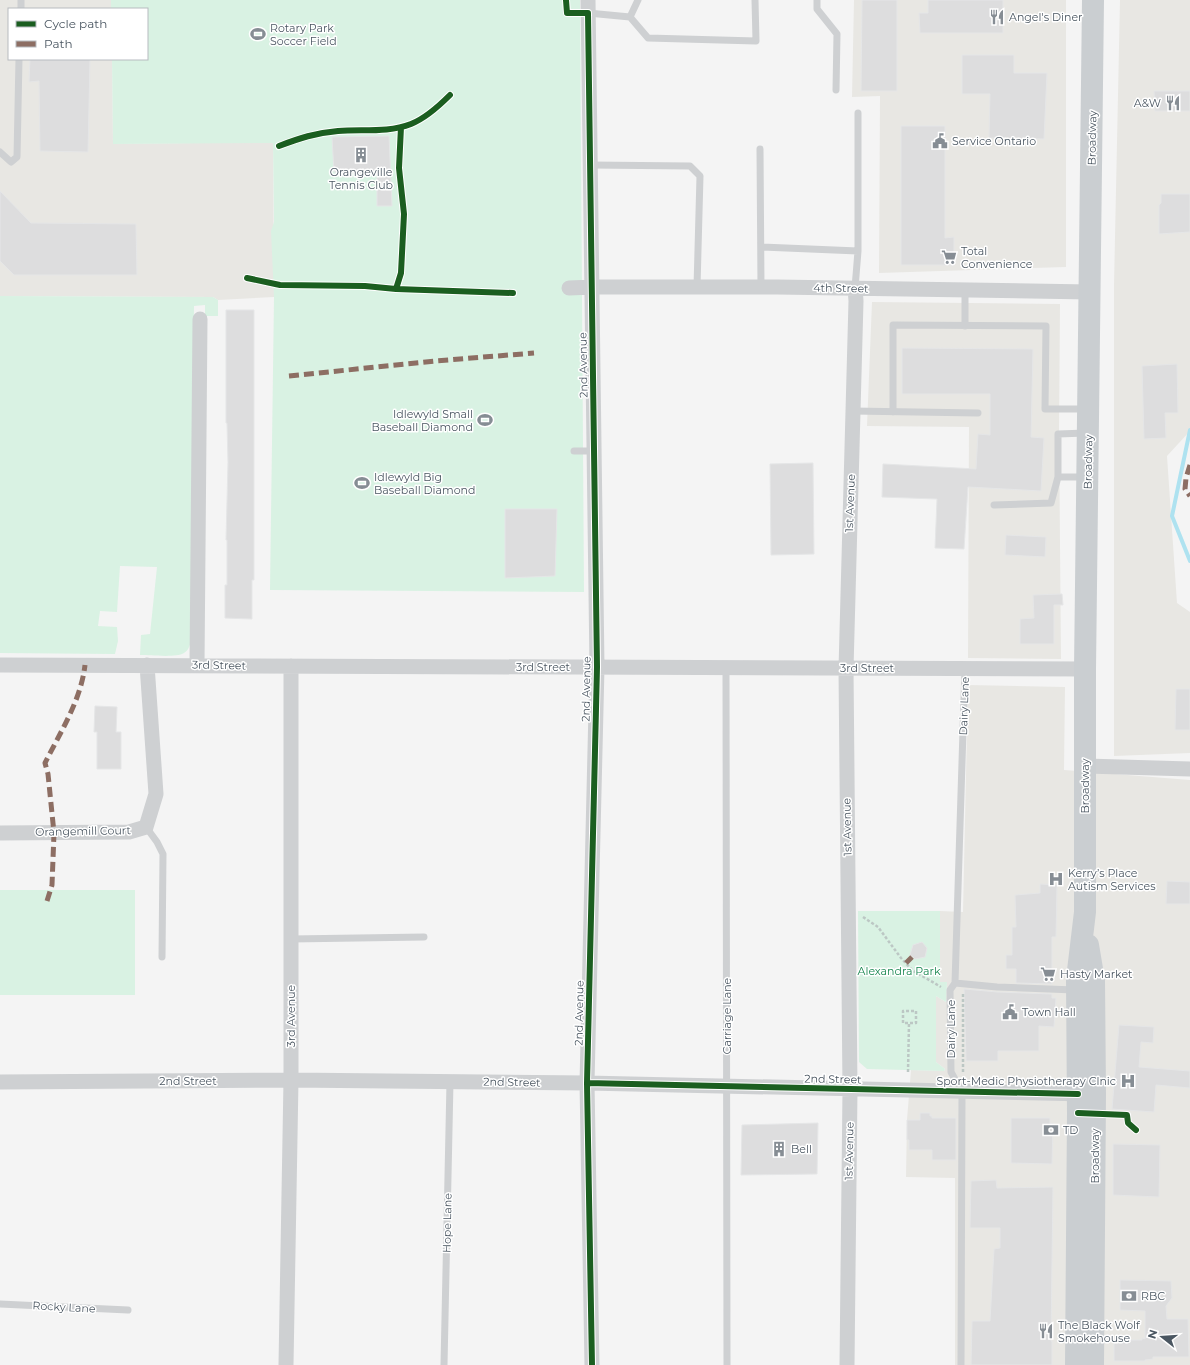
<svg xmlns="http://www.w3.org/2000/svg" width="1190" height="1365" viewBox="0 0 1190 1365" font-family="Montserrat,sans-serif">
	<style>
		.commercial { fill: #e8e7e3 }
		.green { fill: #d9f2e3 }
		.lines { fill: none; stroke-linecap: round; stroke-linejoin: round }
		.stream { stroke: #aee2f0; stroke-width: 4 }
		.building { fill: #ddddde; stroke: #e5e6e7 }
		.path { stroke: #bcc7c4; stroke-width: 2.5; stroke-dasharray: 3 2; stroke-linecap: butt }
		.service { stroke: #ced0d2; stroke-width: 7 }
		.minor { stroke: #ced0d2; stroke-width: 15 }
		.primary { stroke: #caced1; stroke-width: 22 }
		.quiet { stroke: #8d6e63; stroke-width: 5; stroke-dasharray: 10 5; stroke-linecap: butt }
		.cycleway-casing { stroke: #fff; stroke-width: 8 }
		.cycleway { stroke: #1b5e20; stroke-width: 6 }
		.labels { text-anchor: middle; stroke-width: 3; stroke-linejoin: round; paint-order: stroke }
		.poi-label { font-size: 11px; fill: #4a5661; stroke: #fff; text-anchor: start }
		.street-label { font-size: 11px; fill: #4a5661; stroke: #fff }
		.park-label { font-size: 11px; fill: #17864f; stroke: #fff }
	</style>
	<rect width="100%" height="100%" fill="#f4f4f4"/>
	<path class="commercial" d="M0,0H111V9H9V59H112L113,144L273,142L274,297L218,300L213,297L0,296Z
		M854,0H1066V267L879,273L880,96L852,97Z
		M1120,0H1190V431L1167,456L1177,603L1190,612V753L1114,756V285Z
		M872,302L1060,304L1059,428L1061,659L968,658L969,427L867,426Z
		M968,685L1065,687L1064,770L1190,780V1365H955V1178L906,1177L907,1120L911,1070L944,1071L945,1069L936,1062V996L946,1002L947,983L940,982V911L963,912Z"/>
	<path class="green" d="M111,0H580L584,592L270,590L274,297L271,231L274,222L273,143L113,144L112,59H147V9H111Z
		M0,296L213,297L218,300V316H205V305L194,306L191,640C190,645 189,650 184,653C176,658 151,655 140,655L141,635L150,634L157,567L120,566L117,612L100,611L98,626L117,627L118,641L115,654L0,653Z
		M0,890H135V995H0Z
		M858,911H940V982H947L946,1002L936,996V1062L945,1069L944,1071L867,1069L859,1062Z"/>
	<g class="lines">
		<path class="stream" d="M1190,430L1172,516L1190,561"/>
	</g>
	<path class="building" d="M862,0H897V91H861Z
		M928,0H1003V33H920L919,13H928Z
		M962,55H1014V73H1047L1044,139L989,138L990,94H962Z
		M30,59H90L88,152L40,151L39,81L29,82Z
		M1154,91H1190V111H1155Z
		M901,126H945V238L954,237V265H901Z
		M389,136L392,206H377V174L334,172L332,137Z
		M0,191L31,223L136,224L137,275H14L0,261Z
		M1161,194H1190V232L1159,234V205L1161,203Z
		M226,310H254V580H252V619L225,618V585H227V540H226L228,462L227,423H226Z
		M902,348L1033,349L1031,437L1044,438L1041,491L968,487L964,549L935,548L937,499L882,497L883,464L976,469L978,434L990,435V394H902Z
		M1177,364L1178,413H1165L1166,438L1144,439L1142,366Z
		M813,463L814,554L771,555L770,464Z
		M505,509H557L555,576L505,578Z
		M1006,535L1046,537L1045,557L1005,555Z
		M1062,594L1063,605H1054V644H1020V619L1034,618L1033,595Z
		M1176,689H1190V730H1175Z
		M95,706L117,707L116,732H121V769H97V732H94Z
		M1167,881L1190,882V904H1166Z
		M1040,884L1057,885L1056,937H1052V984L1016,983V969H1006V955H1012V927H1016L1015,895L1040,893Z
		M922,942L927,948L925,957L915,959L910,955L913,945Z
		M964,989L997,992L1052,994V998H1056L1054,1027L1039,1026V1051H998V1061H966Z
		M1119,1025L1154,1027L1153,1043L1141,1042L1139,1067L1190,1071V1088L1156,1085L1154,1112L1112,1109Z
		M920,1113H930V1116H932V1118H956V1160H932V1150H909V1140H907V1120H920Z
		M1011,1118H1050V1124L1053,1123L1052,1164L1011,1163Z
		M818,1123L817,1174L741,1175L742,1125Z
		M1113,1144L1160,1145L1159,1197L1113,1195Z
		M996,1180L997,1188L1053,1187L1051,1341H1052V1365H971L972,1321H990L994,1249L1000,1248V1228H970L971,1181Z
		M1120,1280L1171,1281L1172,1298L1166,1306L1167,1319H1188L1189,1357H1153V1359L1145,1360V1361H1114V1340H1142V1338L1145,1339V1311L1120,1310Z"/>
	<g class="lines">
		<path class="path" d="M863,917L878,927L901,958L912,970L941,987
			M963,994V1073
			M908,1072L909,1023H916V1011H903V1023H909"/>
		<path class="service" d="M817,0V9L837,34L836,90
			M21,9V0
			M567,13H588L630,17L648,38L756,41L755,0
			M630,17L638,0
			M760,149L761,287
			M0,152L11,162L17,157L19,59
			M591,165L690,166L700,176L697,287
			M761,247L858,251V113
			M855,288L858,251
			M965,290V326
			M853,411L978,413
			M893,412V325L1046,326L1045,409H1086
			M574,451H594
			M1058,477H1086
			M994,505L1051,503L1058,477V434L1086,433
			M726,668L727,1365
			M146,827L157,842L163,854L162,957
			M291,939L424,937
			M955,983L997,987L1075,990
			M0,1304L128,1310
			M444,1365L450,1082
			M961,1365L962,1092L951,1072L950,990L955,983L965,668"/>
		<path class="minor" d="M588,0L597,667L587,1083L592,1365
			M569,288L593,287H777L1090,292
			M0,665L1085,669
			M197,665L200,319
			M1086,766L1190,769
			M0,833L129,832L146,827L156,794L147,665
			M0,1082L291,1080L587,1083L1087,1094
			M286,1365L291,1080V666
			M847,1365L850,1089L846,669L856,301L855,288"/>
		<path class="primary" d="M1088,945L1094,981L1095,1093L1093,1365
			M1076,1365L1078,1113L1077,979L1085,912V669L1093,0"/>
		<path class="quiet" d="M289,376L435,361L534,353
			M1190,465L1186,478L1185,489L1190,496
			M47,901L52,885L54,833L48,774L45,763C61,731 81,700 85,665
			M906,963L912,957"/>
		<g class="cycleway-casing">
			<path id="cycleway" d="M566,0L567,13H588L597,667L587,1083L592,1365
				M279,146C300,138 315,133 338,131C362,129 388,133 411,124C426,118 439,106 450,95
				M247,278L280,285L365,286L396,289L401,273L404,214L399,168L401,127
				M396,289L513,293
				M587,1083L1078,1094
				M1078,1113L1127,1115L1128,1123L1136,1130"/>
		</g>
		<use href="#cycleway" class="cycleway"/>
	</g>
	<defs>
		<g id="restaurant-bare" transform="scale(1.2)"><path d="M-5-6h1v4h1v-4h1v4h1v-4h1v5L-1.5 .5V6h-2V.5L-5-1ZM5-6V6H3V1.5H1.5Q1.5-4 5-6Z" fill="#868d94" stroke="#fff" stroke-width="2.5" paint-order="stroke"/></g>
		<g id="stadium-bare" transform="scale(1.2)"><path d="M0-5a6.5 5 0 1 0 0 10a6.5 5 0 1 0 0-10ZM-3.5-1.8h7v3.6h-7Z" fill="#868d94" stroke="#fff" stroke-width="2.5" paint-order="stroke"/></g>
		<g id="civic-bare" transform="scale(1.2)"><path d="M-.6-6.5H3V-4.5H.6V-3L4-1V1h2V6H-6V1h2V-1L-.6-3ZM-1.2 2.5V6h2.4V2.5Z" fill="#868d94" stroke="#fff" stroke-width="2.5" paint-order="stroke"/></g>
		<g id="building-bare" transform="scale(1.2)"><path d="M-4-6H4V6H1V3H-1V6H-4ZM-2.5-4.3h1.7v1.8h-1.7ZM.8-4.3h1.7v1.8H.8ZM-2.5-1h1.7V.8h-1.7ZM.8-1h1.7V.8H.8Z" fill="#868d94" stroke="#fff" stroke-width="2.5" paint-order="stroke"/></g>
		<g id="supermarket-bare" transform="scale(1.2)"><path d="M-6-5.5h2.5l.6 2H6L4.5 2H-2.5L-4.4-4H-6ZM-1.5 3.2a1.3 1.3 0 1 0 .1 0ZM3 3.2a1.3 1.3 0 1 0 .1 0Z" fill="#868d94" stroke="#fff" stroke-width="2.5" paint-order="stroke"/></g>
		<g id="hospital-bare" transform="scale(1.2)"><path d="M-5-5h3v3.5h4V-5h3V5h-3V1.5h-4V5h-3Z" fill="#868d94" stroke="#fff" stroke-width="2.5" paint-order="stroke"/></g>
		<g id="bank-bare" transform="scale(1.2)"><path d="M-6-4H6V4H-6ZM0-2.3a2.3 2.3 0 1 0 0 4.6a2.3 2.3 0 1 0 0-4.6Z" fill="#868d94" stroke="#fff" stroke-width="2.5" paint-order="stroke"/></g>
	</defs>
	<g fill-rule="evenodd">
		<use href="#restaurant-bare" x="997" y="17"/>
		<use href="#stadium-bare" x="258" y="34"/>
		<use href="#restaurant-bare" x="1173" y="103"/>
		<use href="#civic-bare" x="940" y="141"/>
		<use href="#building-bare" x="361" y="155"/>
		<use href="#supermarket-bare" x="949" y="257"/>
		<use href="#stadium-bare" x="485" y="420"/>
		<use href="#stadium-bare" x="362" y="483"/>
		<use href="#hospital-bare" x="1056" y="879"/>
		<use href="#supermarket-bare" x="1048" y="974"/>
		<use href="#civic-bare" x="1010" y="1012"/>
		<use href="#hospital-bare" x="1128" y="1081"/>
		<use href="#bank-bare" x="1051" y="1130"/>
		<use href="#building-bare" x="779" y="1149"/>
		<use href="#bank-bare" x="1129" y="1296"/>
		<use href="#restaurant-bare" x="1046" y="1331"/>
	</g>
	<g class="labels">
		<g class="poi-label">
			<text x="1009" y="21">Angel's Diner</text>
			<text x="270" y="32">Rotary Park<tspan x="270" dy="13">Soccer Field</tspan></text>
			<text x="1161" y="107" text-anchor="end">A&amp;W</text>
			<text x="952" y="145">Service Ontario</text>
			<text x="361" y="176" text-anchor="middle">Orangeville<tspan x="361" dy="13">Tennis Club</tspan></text>
			<text x="961" y="255">Total<tspan x="961" dy="13">Convenience</tspan></text>
			<text x="473" y="418" text-anchor="end">Idlewyld Small<tspan x="473" dy="13">Baseball Diamond</tspan></text>
			<text x="374" y="481">Idlewyld Big<tspan x="374" dy="13">Baseball Diamond</tspan></text>
			<text x="1068" y="877">Kerry’s Place<tspan x="1068" dy="13">Autism Services</tspan></text>
			<text x="1060" y="978">Hasty Market</text>
			<text x="1022" y="1016">Town Hall</text>
			<text x="1116" y="1085" text-anchor="end">Sport-Medic Physiotherapy Clnic</text>
			<text x="1063" y="1134">TD</text>
			<text x="791" y="1153">Bell</text>
			<text x="1141" y="1300">RBC</text>
			<text x="1058" y="1329">The Black Wolf<tspan x="1058" dy="13">Smokehouse</tspan></text>
		</g>
		<g class="street-label">
			<text transform="translate(1092 138) rotate(-89)" y="4">Broadway</text>
			<text transform="translate(841 288) rotate(1)" y="4">4th Street</text>
			<text transform="translate(583 365) rotate(-91)" y="4">2nd Avenue</text>
			<text transform="translate(1088 462) rotate(-89)" y="4">Broadway</text>
			<text transform="translate(850 503) rotate(-88)" y="4">1st Avenue</text>
			<text transform="translate(219 665) rotate(1)" y="4">3rd Street</text>
			<text x="543" y="671">3rd Street</text>
			<text x="867" y="672">3rd Street</text>
			<text transform="translate(586 689) rotate(-89)" y="4">2nd Avenue</text>
			<text transform="translate(964 706) rotate(-88)" y="4">Dairy Lane</text>
			<text transform="translate(1085 786) rotate(-90)" y="4">Broadway</text>
			<text transform="translate(847 827) rotate(-91)" y="4">1st Avenue</text>
			<text transform="translate(83 831) rotate(-1)" y="4">Orangemill Court</text>
			<text transform="translate(579 1013) rotate(-89)" y="4">2nd Avenue</text>
			<text transform="translate(291 1016) rotate(-90)" y="4">3rd Avenue</text>
			<text transform="translate(727 1016) rotate(-90)" y="4">Carriage Lane</text>
			<text transform="translate(951 1029) rotate(-90)" y="4">Dairy Lane</text>
			<text transform="translate(833 1079) rotate(1)" y="4">2nd Street</text>
			<text x="188" y="1085">2nd Street</text>
			<text transform="translate(512 1082) rotate(1)" y="4">2nd Street</text>
			<text transform="translate(849 1151) rotate(-89)" y="4">1st Avenue</text>
			<text transform="translate(1095 1156) rotate(-90)" y="4">Broadway</text>
			<text transform="translate(447 1223) rotate(-89)" y="4">Hope Lane</text>
			<text transform="translate(64 1307) rotate(3)" y="4">Rocky Lane</text>
		</g>
		<g class="park-label">
			<text x="899" y="975">Alexandra Park</text>
		</g>
	</g>
	<rect x="8" y="8" width="140" height="52" fill="#ffffff" stroke="#b7bbc0"/>
	<rect x="16" y="21" width="20" height="6" fill="#1b5e20" stroke="#b7bbc0"/>
	<text x="44" y="28" font-size="12" fill="#4a5661">Cycle path</text>
	<rect x="16" y="41" width="20" height="6" fill="#8d6e63" stroke="#b7bbc0"/>
	<text x="44" y="48" font-size="12" fill="#4a5661">Path</text>
	<g transform="translate(1162 1337) rotate(287)" stroke="#ffffff" stroke-width="3" paint-order="stroke">
	<path d="M0-3L7 15L0 10L-7 15Z" fill="#4a5661"/>
	<text y="-6" font-size="11" font-weight="bold" text-anchor="middle" fill="#4a5661">N</text>
	</g>
</svg>
